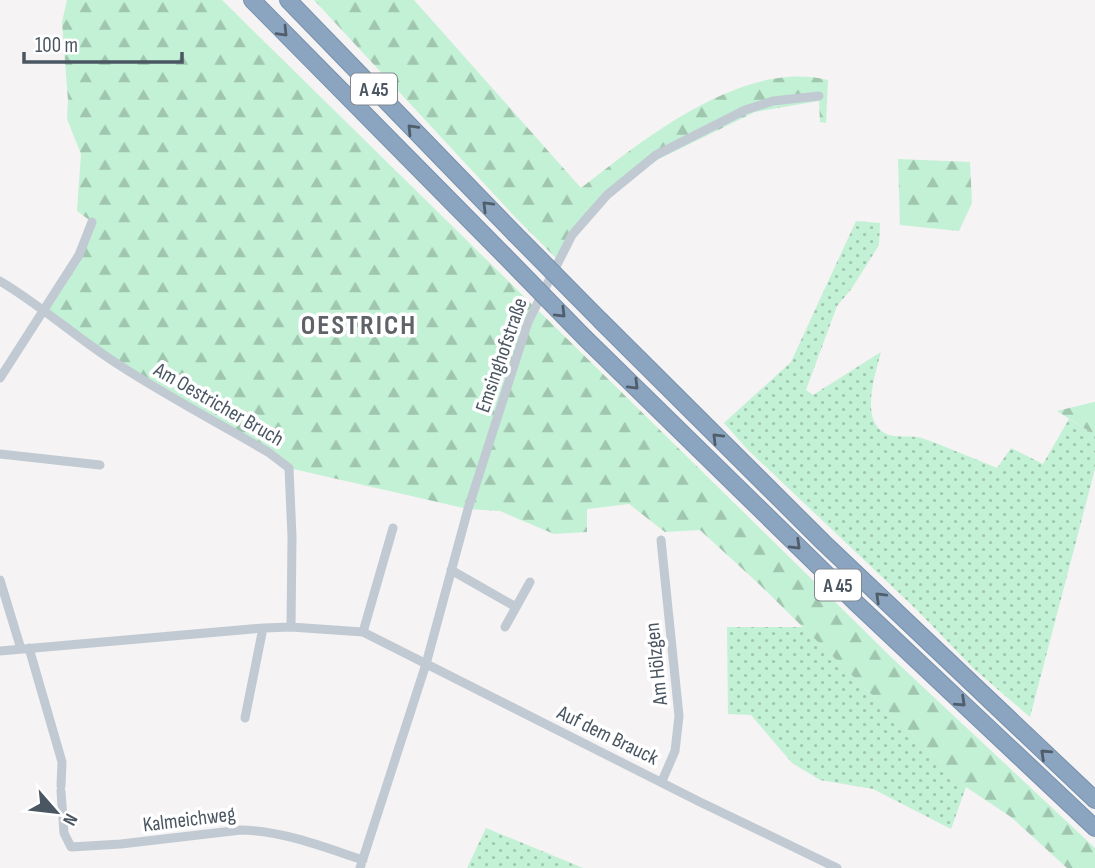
<svg xmlns="http://www.w3.org/2000/svg" width="1095" height="868" viewBox="0 0 1095 868" font-family="'Sofia Sans Condensed',sans-serif">
	<style>
		.grass { fill: url(#grass-dots) }
		.forest { fill: url(#forest-firs) }
		.lines { fill: none; stroke-linecap: round; stroke-linejoin: round }
		.motorway-casing { stroke: #7690ad; stroke-width: 18 }
		.minor { stroke: #c1cad2; stroke-width: 9 }
		.motorway { stroke: #8ba5c1; stroke-width: 16 }
		.motorway-bridge-casing { stroke: #7690ad; stroke-width: 18; stroke-linecap: butt }
		.motorway-bridge { stroke: #8ba5c1; stroke-width: 16 }
		.oneway { stroke: #505e6b }
		.labels { text-anchor: middle; stroke-width: 7; stroke-linejoin: round; paint-order: stroke }
		.shield { fill: #fff; stroke: #808990; stroke-width: 2 }
		.shield-label { font-size: 19px; font-weight: bold; fill: #4a5661 }
		.street-label { font-size: 21px; fill: #4a5661; stroke: #fff }
		.district-label { font-size: 28px; font-weight: bold; letter-spacing: 2px; fill: #5f6368; stroke: #fff }
	</style>
	<defs>
		<pattern id="grass-dots" width="8" height="8" patternUnits="userSpaceOnUse" patternTransform="scale(1.75)"><rect width="8" height="8" fill="#c3f1d5"/><path d="M2 2h.1M6 6h.1" fill="none" stroke="#a0c6b0" stroke-width="1.8" stroke-linecap="round"/></pattern>
		<pattern id="forest-firs" width="22" height="20" patternUnits="userSpaceOnUse" patternTransform="scale(1.75)"><rect width="22" height="20" fill="#c3f1d5"/><path d="M5 1l3.5 6h-7zM16 11l3.5 6h-7z" fill="#a0c6b0"/></pattern>
	</defs>
	<rect width="100%" height="100%" fill="#f5f3f3"/>
	<path class="grass" d="M856,221L880,223L879,245L852,288L837,306L806,390L813,395L881,352C875,375 858,424 889,435C899,438 911,435 922,438C947,447 972,458 997,468L1011,448L1043,464L1069,419L1095,435V469L1030,717L973,668L918,611L748,450L724,423L791,362Z
		M727,627H803L966,787L951,829L873,789L820,780L792,763L751,715L728,714Z
		M486,828L583,868H467Z"/>
	<path class="forest" d="M67,0H222L891,657L1095,848V868H1067L1011,817L966,787L760,585L700,530L665,532L629,504L587,509V532L554,534L500,511L468,509L289,468L164,392L45,309L92,222L77,211L81,154L67,119L68,100L62,22Z
		M314,0H414L581,188C644,139 742,59 828,80L826,123L820,122L819,101L755,112L655,161L602,197L559,261L515,217Z
		M898,159L970,162L972,203L959,231L900,225Z
		M1095,402V435L1057,411L1094,402Z"/>
	<g class="lines">
		<g class="motorway-casing">
			<path id="motorway" d="M252,0L503,254
				M288,0L514,233
				M601,321L824,543L1095,800
				M585,338L855,602L1095,828"/>
		</g>
		<path class="minor" d="M0,281C42,306 78,339 119,365C167,396 218,423 268,452L289,468L292,537L291,627
			M0,378L79,255L92,222
			M0,454L100,465
			M661,540L679,716L675,751L662,781
			M451,570L516,607
			M0,580L21,649
			M505,627L530,582
			M363,632L393,528
			M29,648L62,762L61,786
			M0,651L263,628L291,627L363,632L700,802L837,868
			M245,718L263,628
			M61,791L64,833L71,847L121,844L241,830C284,831 323,847 363,860
			M360,868L426,664L468,509L528,322L572,235L607,195L656,155L745,110L773,101L819,96"/>
		<use href="#motorway" class="motorway"/>
		<g class="motorway-bridge-casing">
			<path id="motorway-bridge" d="M514,233L601,321
				M503,254L585,338"/>
		</g>
		<use href="#motorway-bridge" class="motorway-bridge"/>
	</g>
	<defs><path id="oneway-chevron" d="M-2-3.5L2.5 0L-2 3.5" fill="none" stroke-width="1.6" stroke-linecap="round" stroke-linejoin="round" transform="scale(1.75)"/></defs>
	<g class="oneway">
		<use href="#oneway-chevron" transform="translate(283 32) rotate(46)"/>
		<use href="#oneway-chevron" transform="translate(412 129) rotate(-134)"/>
		<use href="#oneway-chevron" transform="translate(487 206) rotate(-135)"/>
		<use href="#oneway-chevron" transform="translate(561 313) rotate(45)"/>
		<use href="#oneway-chevron" transform="translate(634 385) rotate(45)"/>
		<use href="#oneway-chevron" transform="translate(717 438) rotate(-135)"/>
		<use href="#oneway-chevron" transform="translate(796 545) rotate(44)"/>
		<use href="#oneway-chevron" transform="translate(880 597) rotate(-136)"/>
		<use href="#oneway-chevron" transform="translate(961 702) rotate(43)"/>
		<use href="#oneway-chevron" transform="translate(1045 754) rotate(-137)"/>
	</g>
	<g class="labels">
		<g class="shield">
			<rect x="351" y="73.5" width="46" height="31" rx="5"/>
			<rect x="815" y="569.5" width="46" height="31" rx="5"/>
		</g>
		<g class="shield-label">
			<text x="374" y="96">A 45</text>
			<text x="838" y="592">A 45</text>
		</g>
		<g class="street-label">
			<text transform="translate(501 355) rotate(-71)" y="7">Emsinghofstraße</text>
			<text transform="translate(219 404) rotate(30)" y="7">Am Oestricher Bruch</text>
			<text transform="translate(656 664) rotate(-96)" y="7">Am Hölzgen</text>
			<text transform="translate(608 735) rotate(26)" y="7">Auf dem Brauck</text>
			<text transform="translate(189 819) rotate(-7)" y="7">Kalmeichweg</text>
		</g>
		<g class="district-label">
			<text x="359" y="334">OESTRICH</text>
		</g>
	</g>
	<g transform="translate(56 812) rotate(118)" stroke="#ffffff" stroke-width="5" paint-order="stroke">
	<path d="M0-5L12 26L0 18L-12 26Z" fill="#4a5661"/>
	<text y="-10" font-size="19" font-weight="bold" text-anchor="middle" fill="#4a5661">N</text>
	</g>
	<path d="M24 52v10h158v-10" fill="none" stroke="#4a5661" stroke-width="3.5"/>
	<text x="35" y="52" font-size="21" fill="#4a5661" stroke="#ffffff" stroke-width="5" paint-order="stroke">100 m</text>
</svg>
